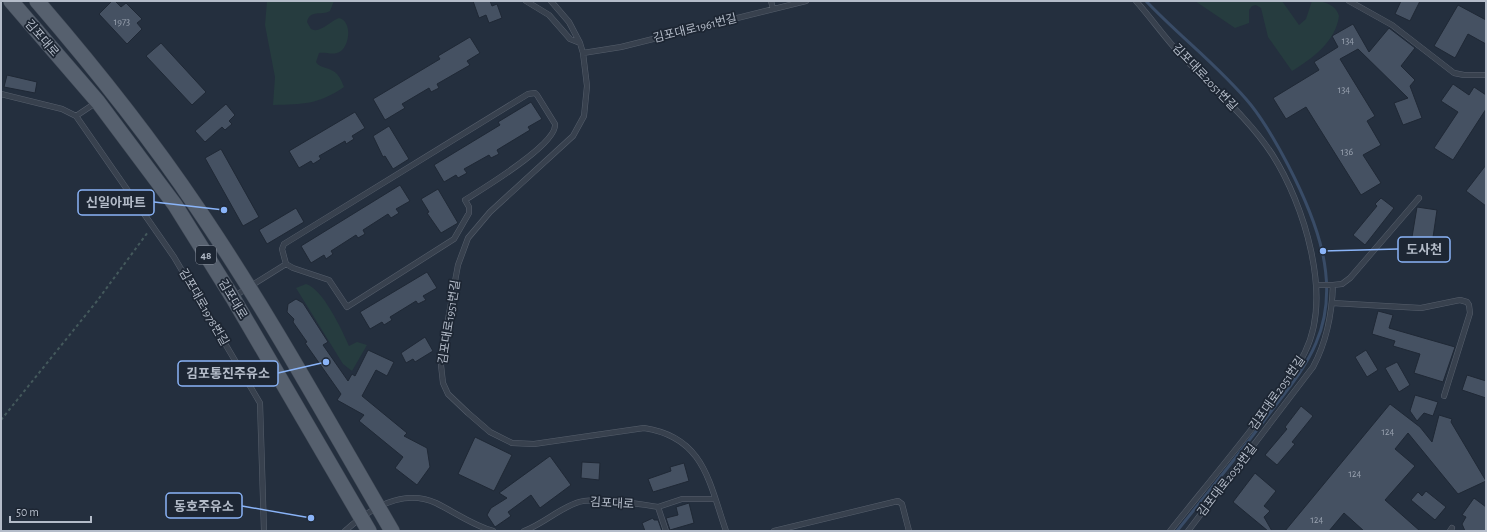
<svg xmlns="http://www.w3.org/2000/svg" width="1487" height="532" viewBox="0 0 1487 532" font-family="'Alegreya Sans','Noto Sans KR',sans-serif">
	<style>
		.green { fill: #263c3f }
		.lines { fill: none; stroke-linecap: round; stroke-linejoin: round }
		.stream { stroke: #394c67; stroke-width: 3 }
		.building { fill: #455162; stroke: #1f2835 }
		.lane-casing { stroke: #565f6c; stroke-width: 6 }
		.primary-casing { stroke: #414a57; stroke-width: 16 }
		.path { stroke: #44595c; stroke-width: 2; stroke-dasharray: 3 3; stroke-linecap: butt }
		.lane { stroke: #38414e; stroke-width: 5 }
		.primary { stroke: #56606e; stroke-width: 15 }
		.labels { text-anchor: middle; stroke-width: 3.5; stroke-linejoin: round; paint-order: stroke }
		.number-label { font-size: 10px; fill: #98a1af }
		.shield { fill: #1d2633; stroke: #878f9c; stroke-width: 1 }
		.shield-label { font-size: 11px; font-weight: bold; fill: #b4bcc9 }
		.street-label { font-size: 12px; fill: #b4bcc9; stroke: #1d2633 }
		.leader { fill: none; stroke: #8ab4f8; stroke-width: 1.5 }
		.callout-dot { fill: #8ab4f8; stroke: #1d2633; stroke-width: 1.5 }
		.callout { fill: #1d2633; stroke: #8ab4f8; stroke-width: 1.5 }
		.callout-label { font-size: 13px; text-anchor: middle; font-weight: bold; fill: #b4bcc9 }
	</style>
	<rect width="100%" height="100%" fill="#242f3e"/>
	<path class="green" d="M267,1H334L330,11C321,16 310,9 307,22L311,29C320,34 330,21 339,18C352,21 350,44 341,51C335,56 326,52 319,53L316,62C320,68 327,67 333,71C339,74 342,82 344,87C317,105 304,104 273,105L275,77L265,25Z
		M1195,1H1282L1299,25L1306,19L1312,1C1323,1 1336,4 1339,16C1336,41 1312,59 1292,71L1268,37L1261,8L1256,5L1252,6L1249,10V23L1235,28Z
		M306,284C323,289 342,330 349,346L357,342L367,345L352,371L343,364L296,288Z"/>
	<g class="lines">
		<path class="stream" d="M1146,1C1180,37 1220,67 1251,105C1266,124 1277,144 1288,165C1316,219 1342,283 1316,343C1306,367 1288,389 1272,410C1242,451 1209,491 1177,531"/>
	</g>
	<path class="building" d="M112,1H115L121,7L126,3L142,19L137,23L142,29L127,44L99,14Z
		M473,1H490L492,6L497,4L502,18L489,23L486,15L479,18Z
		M1401,1H1420L1410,21L1395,14Z
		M1458,5L1486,20V44L1468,34L1455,58L1434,46Z
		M1353,24L1369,52L1389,28L1415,48L1401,66L1415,80L1410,86L1422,118L1403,125L1394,103L1408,98L1358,49L1340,59L1375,116L1367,121L1381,145L1363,155L1381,183L1361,195L1306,107L1286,119L1273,98L1319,70L1314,62L1338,47L1332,36Z
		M470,37L480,53L467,61L470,65L437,84L439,88L431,92L429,88L402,104L405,108L385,120L373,99L440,59L438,56Z
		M161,43L206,92L192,105L146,56Z
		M7,75L37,82L35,93L4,87Z
		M1453,84L1469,95L1474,87L1486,95V109L1453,160L1434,148L1458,112L1441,101Z
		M531,102L542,119L528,127L530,130L497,150L499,154L491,158L489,155L464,169L467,173L458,178L456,175L444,182L434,165L500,125L498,122Z
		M226,104L235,115L229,121L232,124L225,130L222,127L205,142L195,131Z
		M355,112L365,128L352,136L354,139L346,144L345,141L319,156L321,159L313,164L311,161L299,168L289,151Z
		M389,126L409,159L393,169L385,156L383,157L373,136Z
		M221,149L259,217L243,226L205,158Z
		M1486,165V206L1466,191Z
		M400,185L410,201L396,209L399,213L391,218L388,214L363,230L365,234L358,238L356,235L331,251L333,254L326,259L324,255L311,263L301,246Z
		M438,189L458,223L441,233L427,213L429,212L421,199Z
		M1381,198L1394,208L1365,245L1353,235L1377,206L1375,204Z
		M1417,207L1437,210L1430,258L1409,255Z
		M296,208L304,222L267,244L259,230Z
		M427,272L437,288L423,296L426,300L418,304L416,301L390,317L392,320L384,325L382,322L370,329L360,312Z
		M296,299L303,303L328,342L323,345L348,381L352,374L355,376L368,350L394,362L387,376L376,370L362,396L407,433L404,436L427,448L430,467L417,485L395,468L403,457L359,421L364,415L337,400L341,394L305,343L307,342L293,322L294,319L287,312L288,304Z
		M1378,311L1393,315L1389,328L1455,347L1443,382L1414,373L1420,354L1393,346L1395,341L1372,334Z
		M425,337L433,351L415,362L413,359L406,363L401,353Z
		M1366,350L1378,370L1367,377L1355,357Z
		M1397,362L1410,385L1399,392L1385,368Z
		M1467,375L1486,381V398L1462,390Z
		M1415,395L1438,402L1433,416L1424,413L1417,421L1410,411Z
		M1390,404L1420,427L1432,442L1439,415L1452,419L1451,422L1486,481L1458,494L1408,433L1395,449L1415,466L1385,500L1420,531H1364L1344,513L1329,531H1285Z
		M1301,406L1313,416L1292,442L1295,444L1277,465L1265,455L1287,429L1285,427Z
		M475,437L512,455L494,491L458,474Z
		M550,456L571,485L540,508L531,495L508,512L511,516L495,527L487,515L491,508L507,498L499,493Z
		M582,462L600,463L599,480L581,478Z
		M684,463L689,481L653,492L648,479L671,471L670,467Z
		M1255,473L1276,491L1264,506L1270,511L1264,517L1272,531H1268L1233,502Z
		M1426,491L1446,507L1435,520L1411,500L1418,492L1422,496Z
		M1474,498L1486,507V531H1465L1462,524L1466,517L1462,515Z
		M689,503L694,523L670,530L666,518L678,515L676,507Z
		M653,518L654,520H658L662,531H645L642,523Z"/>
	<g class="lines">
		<g class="lane-casing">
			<path id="lane" d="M526,1L549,15L570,39L580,43
				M551,1L569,22L580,43L583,53L587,86L584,116L573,136L490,212L468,238L458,265L445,336L441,365L443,383L448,394L468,413L490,432L512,443L534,444L644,428C704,437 709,482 726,531
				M771,1L773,9
				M1136,1C1152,19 1165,38 1181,55C1212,88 1247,116 1272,154C1304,204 1333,296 1305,352C1292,379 1272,403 1254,426C1227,461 1198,496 1170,531
				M1349,1L1392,25L1454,73L1464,75H1486
				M583,53L621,47L806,1
				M1,94L62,109L76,116L174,257L260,403L264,531
				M76,116L97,102
				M1317,285H1333
				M233,297L286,264L282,249L284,244L528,94L535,93L537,95L555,124C558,144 482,189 465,200L469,207V213L454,239L347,307L329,280L293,268L286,264
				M1332,303L1421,308L1460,300L1467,302L1469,305L1470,313L1444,396
				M658,507L682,499H714
				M345,531C369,509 403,488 436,503C456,513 472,525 493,531
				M524,531C543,524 557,510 576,503C593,496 639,504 658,507L666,531
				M774,531L898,501L902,504L909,531
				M1188,531L1313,367C1327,341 1332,314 1333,285L1342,284L1350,278L1419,198
				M1450,531L1452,528"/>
		</g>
		<g class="primary-casing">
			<path id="primary" d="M11,1L98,102L175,205L233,298L369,531
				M37,1C94,67 149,136 198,209C268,312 329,423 392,531"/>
		</g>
		<path class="path" d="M1,420L97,301L148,232"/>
		<use href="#lane" class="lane"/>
		<use href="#primary" class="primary"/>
	</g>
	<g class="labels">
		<g class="number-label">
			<text x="122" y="25">1973</text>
			<text x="1348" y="44">134</text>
			<text x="1344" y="93">134</text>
			<text x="1347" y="155">136</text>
			<text x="1388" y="435">124</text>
			<text x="1355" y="477">124</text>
			<text x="1317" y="523">124</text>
		</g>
		<rect class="shield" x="196" y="246" width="20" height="18" rx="3"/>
		<g class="shield-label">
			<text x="206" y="259">48</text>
		</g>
		<g class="street-label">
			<text transform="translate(695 28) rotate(-14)" y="4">김포대로1961번길</text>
			<text transform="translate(42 38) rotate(49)" y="4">김포대로</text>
			<text transform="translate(1205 77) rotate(46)" y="4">김포대로2051번길</text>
			<text transform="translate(233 299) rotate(59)" y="4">김포대로</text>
			<text transform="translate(204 307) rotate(60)" y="4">김포대로1978번길</text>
			<text transform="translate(449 322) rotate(-81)" y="4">김포대로1951번길</text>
			<text transform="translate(1277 393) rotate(-55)" y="4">김포대로2051번길</text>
			<text transform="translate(1227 480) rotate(-52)" y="4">김포대로2053번길</text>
			<text transform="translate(612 503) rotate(3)" y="4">김포대로</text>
		</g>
	</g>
	<path class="leader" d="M224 210L154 202M1323 251L1398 249M326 362L278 373M311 518L242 506"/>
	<g class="callout-dot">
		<circle cx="224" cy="210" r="4"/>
		<circle cx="1323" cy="251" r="4"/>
		<circle cx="326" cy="362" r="4"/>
		<circle cx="311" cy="518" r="4"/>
	</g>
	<g class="callout">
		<rect x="78" y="190" width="76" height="25" rx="4"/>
		<rect x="1398" y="237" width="52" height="25" rx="4"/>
		<rect x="178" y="361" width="100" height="25" rx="4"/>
		<rect x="166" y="493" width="76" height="25" rx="4"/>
	</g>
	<g class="callout-label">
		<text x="116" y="207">신일아파트</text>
		<text x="1424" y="254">도사천</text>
		<text x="228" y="378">김포통진주유소</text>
		<text x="204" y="511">동호주유소</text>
	</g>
	<rect width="1487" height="532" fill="none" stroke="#b4bcc9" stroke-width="4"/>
	<path d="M10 516v6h81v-6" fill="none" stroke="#b4bcc9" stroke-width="2"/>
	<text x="16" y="516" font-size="12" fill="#b4bcc9" stroke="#1d2633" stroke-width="3" paint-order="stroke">50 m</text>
</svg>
